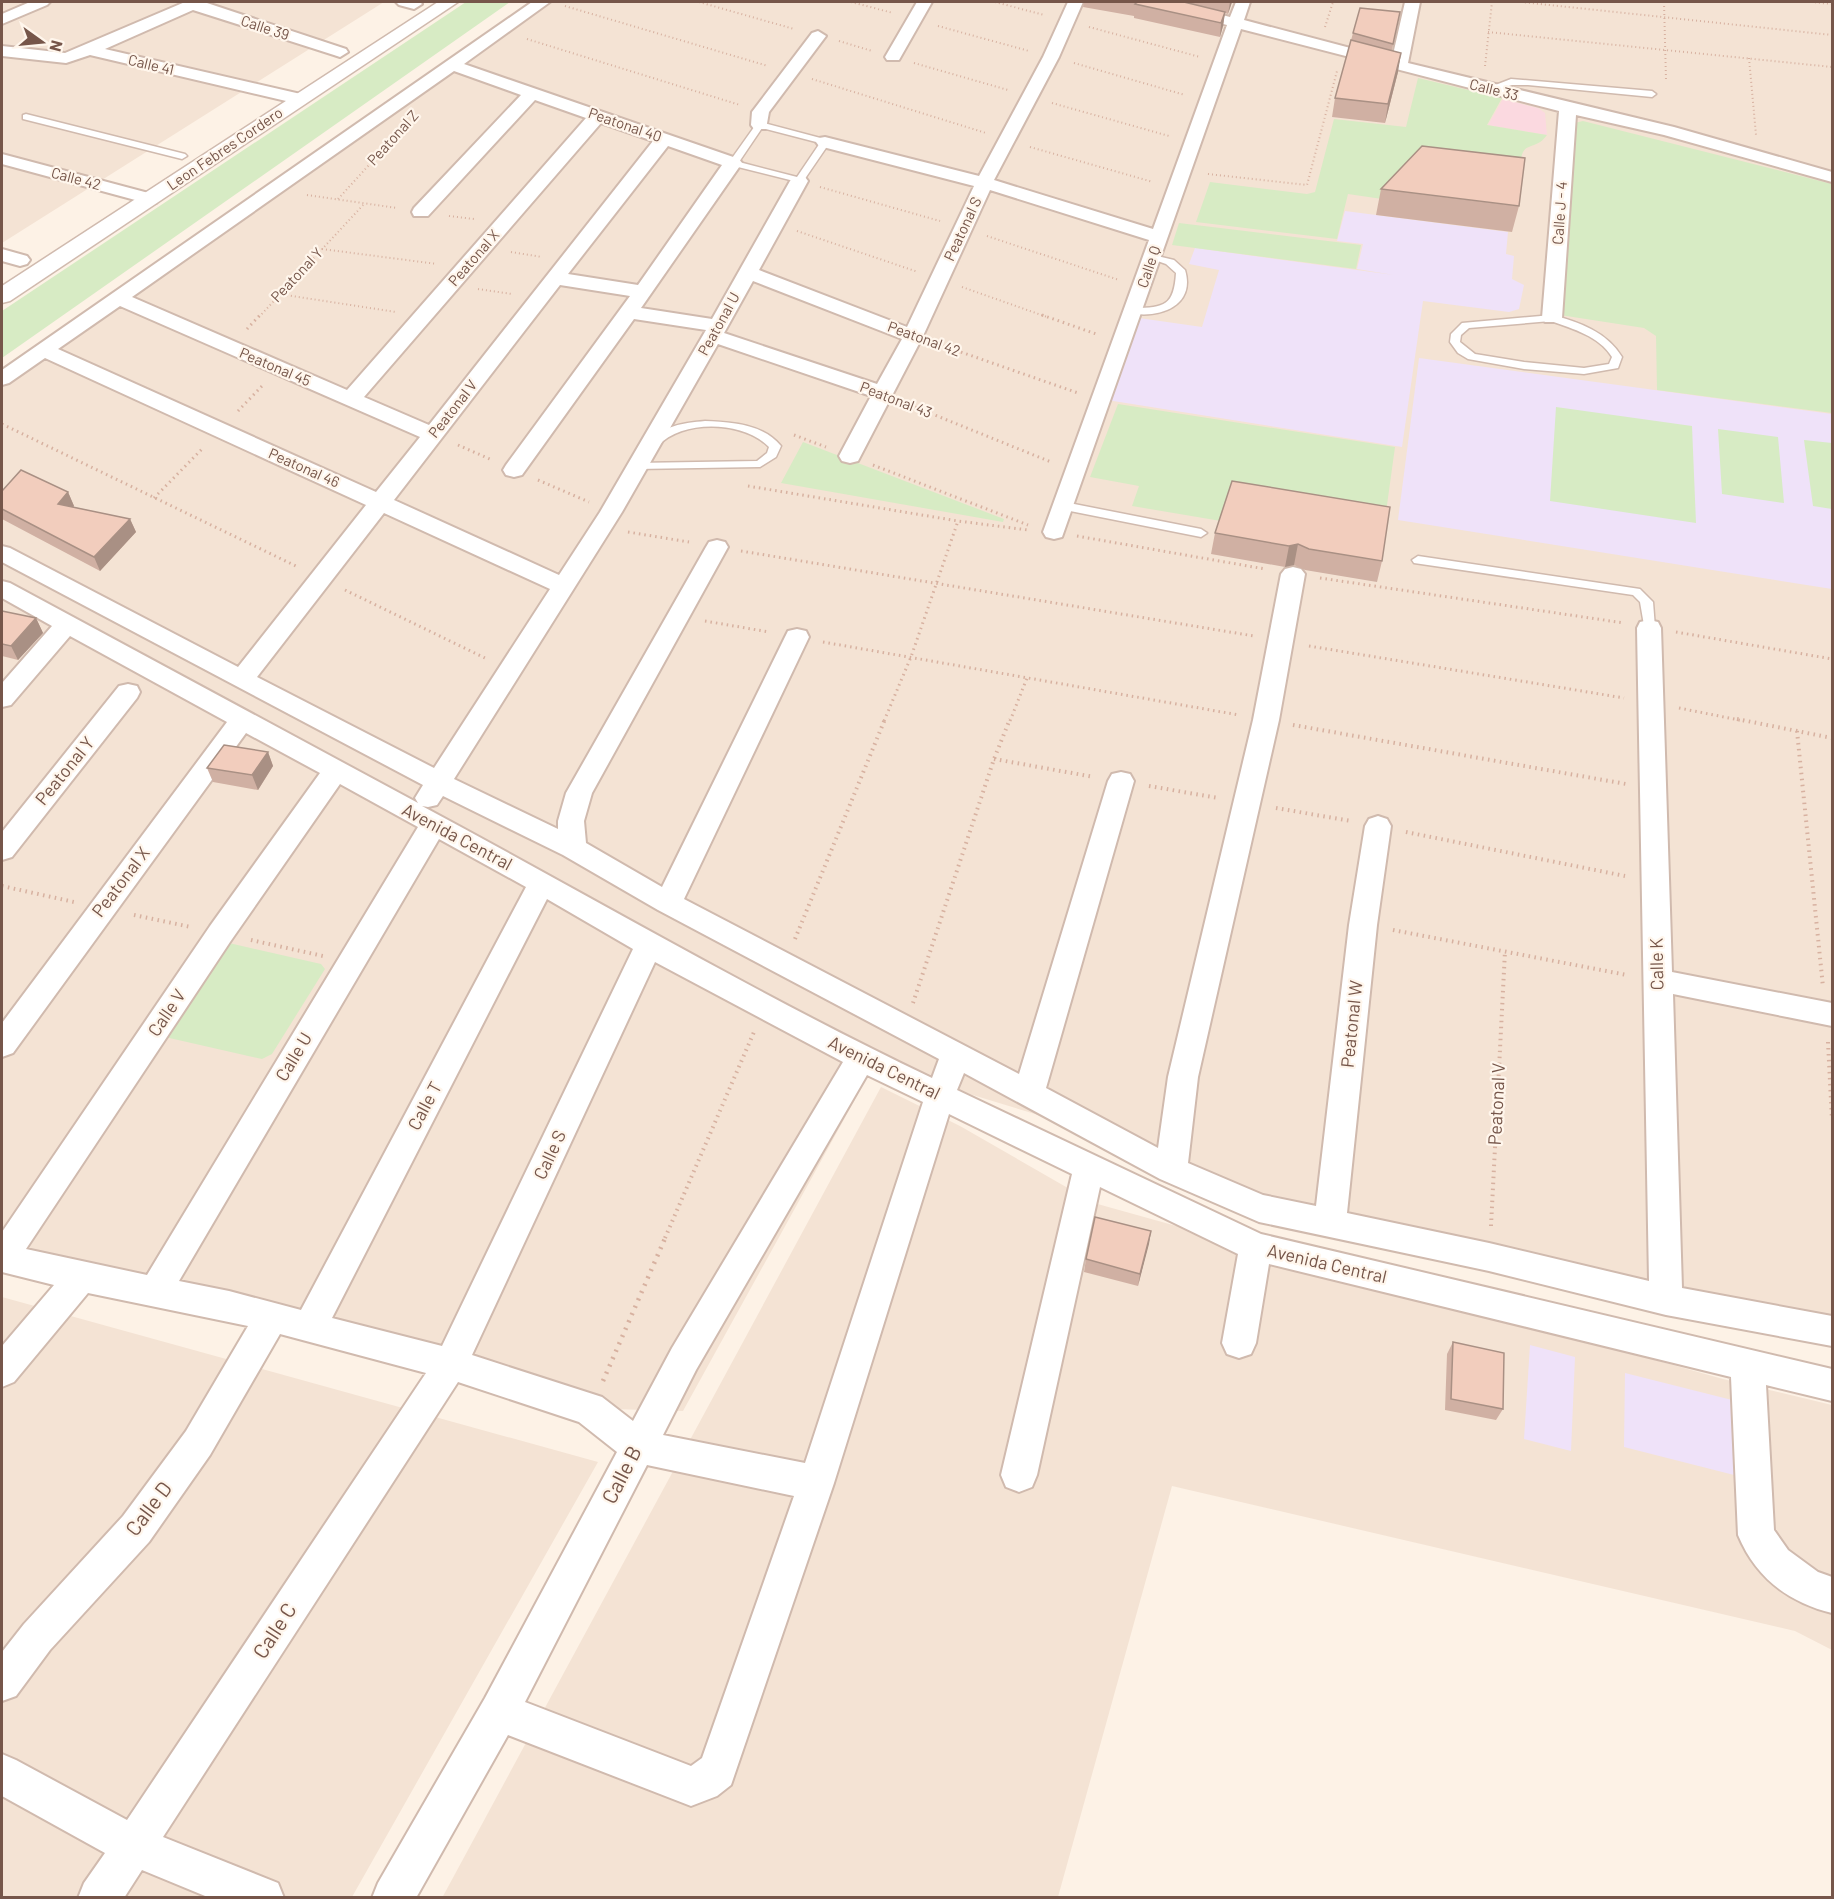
<svg xmlns="http://www.w3.org/2000/svg" width="1834" height="1899" viewBox="0 0 1834 1899" font-family="Barlow,sans-serif">
	<style>
		.residential { fill: #f4e3d4 }
		.education { fill: #efe2f9 }
		.medical { fill: #fbd9e0 }
		.green { fill: #d7ebc4 }
		.lines { fill: none; stroke-linecap: round; stroke-linejoin: round }
		.service-casing { stroke: #d0baae; stroke-width: 3 }
		.minor-casing { stroke: #d0baae; stroke-width: 4 }
		.tertiary-casing { stroke: #d0baae; stroke-width: 3 }
		.path-far3 { stroke: #d7b1a0; stroke-width: 2; stroke-dasharray: 1 3; stroke-linecap: butt }
		.path-far2 { stroke: #d7b1a0; stroke-width: 3; stroke-dasharray: 1.5 4; stroke-linecap: butt }
		.path-far1 { stroke: #d7b1a0; stroke-width: 4; stroke-dasharray: 1.5 4.5; stroke-linecap: butt }
		.path { stroke: #d7b1a0; stroke-width: 4.5; stroke-dasharray: 2 6; stroke-linecap: butt }
		.service { fill: #fff; fill-rule: evenodd }
		.minor { fill: #fff; fill-rule: evenodd }
		.tertiary { fill: #fff; fill-rule: evenodd }
		.wall { fill: #d0b0a3 }
		.shaded-wall { fill: #a99084 }
		.building { fill: #f2cdbd; stroke: #a99084; stroke-width: 1.5 }
		.labels { text-anchor: middle; stroke-width: 4.5; stroke-linejoin: round; paint-order: stroke }
		.far-street-label { font-size: 15px; fill: #76564a; stroke: #fff6ec }
		.street-label { font-size: 18px; fill: #76564a; stroke: #fff6ec }
		.near-street-label { font-size: 21px; fill: #76564a; stroke: #fff6ec }
	</style>
	<rect width="100%" height="100%" fill="#fdf2e6"/>
	<path class="residential" d="M2,2H384L2,243Z
		M542,2H1832V1339L1259,1208L1104,1135L874,1065L683,1411L577,1408L2,1258V376Z
		M881,1087L960,1126L1094,1203L1723,1379L1832,1405V1650L1795,1631L1172,1486L1058,1897L442,1898Z
		M2,1297L598,1462L352,1897H2Z"/>
	<path class="education" d="M1345,211L1508,232L1506,254L1514,256L1512,279L1524,285L1519,309L1509,312L1423,301L1402,447L1107,400L1139,318L1202,327L1219,270L1189,264L1195,248L1394,275L1357,269L1363,244L1337,241Z
		M1419,358L1832,414V589L1398,520Z
		M1530,1345L1575,1357L1571,1451L1524,1439Z
		M1625,1373L1736,1401L1738,1476L1624,1447Z"/>
	<path class="medical" d="M1503,99L1538,108L1545,113L1547,135L1488,125Z"/>
	<path class="green" d="M466,2H510L2,358V311Z
		M1418,78L1502,98L1487,125L1547,135C1538,148 1527,144 1523,152C1519,160 1520,175 1519,183L1389,200L1348,194L1337,239L1196,222L1210,182L1307,194L1315,192L1334,119L1406,127Z
		M1583,121L1832,184V413L1657,390L1656,336L1644,328L1560,315L1570,124Z
		M1179,223L1361,245L1356,269L1172,245Z
		M1118,404L1395,447L1384,527L1221,521L1132,506L1139,486L1090,477Z
		M1556,407L1692,426L1696,523L1550,501Z
		M1718,429L1778,437L1784,503L1722,494Z
		M1804,440L1832,443V509L1813,506Z
		M803,442L1004,519L1003,522L781,483Z
		M229,943L321,964L325,969L272,1054L262,1059L165,1037L220,947Z"/>
	<g class="lines">
		<g class="service-casing">
			<path id="service" d="M1511,79L1652,91L1656,94L1652,97L1528,85H1512L1489,92L1485,89Z
				M26,114L185,154L187,156L182,159L23,119V115Z
				M760,122L828,140L830,142L802,183L730,165V161L757,123ZM762,128L820,143L797,177L739,162Z
				M1149,254L1174,260L1185,270C1196,306 1159,319 1130,313V309L1134,308C1165,308 1174,305 1176,273L1166,264L1149,258Z
				M1552,315C1579,322 1607,332 1622,357L1618,368L1584,374L1524,369L1468,359L1458,353L1450,342L1451,334L1462,323ZM1551,321C1573,329 1599,336 1612,357L1609,364L1584,368L1524,362L1475,354L1460,342L1461,335L1469,328Z
				M705,421C732,422 763,424 781,446L776,457L760,467L636,469L630,466L636,463L757,461L767,453L769,447C744,421 682,419 658,446H650L648,444C663,425 683,423 705,421Z
				M1064,502L1201,529L1207,533L1201,537L1060,509L1058,506Z
				M1418,556L1640,589L1653,602L1655,628L1653,631H1645L1640,602L1633,595L1414,563L1412,560Z"/>
		</g>
		<g class="minor-casing">
			<path id="minor" d="M30,2H50L47,5L2,24V14Z
				M185,2H204L346,49L348,52L340,57L334,55L193,10L105,49L305,95L307,99L299,104L90,55L66,63L2,56V46L65,53Z
				M396,2H420L422,4L414,9L399,5Z
				M532,2H550L464,64L739,159L742,163L641,308L712,319L790,181L793,177H805L808,181L759,270L907,327L974,186L819,146L816,142L819,138L825,137L979,176L1043,57L1068,2H1083L1059,57L994,180L1153,229L1227,25L1151,5L1149,2H1172L1230,17L1236,2H1250L1244,20L1392,59L1405,2H1420L1408,63L1674,127L1832,172V182L1664,135L1576,115L1562,318L1559,322H1545L1542,318L1559,111L1241,29L1062,537L1054,539L1046,537L1043,532L1149,240L990,190L923,336L858,461L850,463L842,461L839,456L871,396L718,344L622,512L454,779L558,829V821L566,793L706,547L709,542L717,540L725,542L728,547L592,793L584,821L586,843L662,887L785,637L788,631L797,629L806,631L809,637L684,899L1019,1074L1108,781L1112,774L1121,772L1130,774L1134,781L1046,1088L1158,1148L1168,1077L1253,720L1281,574L1285,569L1293,567L1301,569L1305,574L1279,720L1198,1077L1188,1163L1263,1195L1316,1206L1349,925L1365,826L1369,819L1378,816L1387,819L1391,826L1377,925L1347,1213L1489,1243L1649,1281L1637,628L1640,622L1649,620L1658,622L1661,628L1672,972L1832,1003V1026L1673,994L1682,1288L1832,1316V1346L1666,1315L1489,1271L1259,1222L1160,1179L964,1073L957,1090L1261,1234L1832,1369V1401L1766,1385L1774,1530L1788,1550L1818,1572L1832,1577V1613C1788,1602 1756,1578 1738,1535L1731,1377L1269,1264L1256,1343L1251,1354L1239,1358L1227,1354L1222,1343L1238,1254L1100,1187L1037,1475L1032,1487L1019,1492L1006,1487L1001,1475L1072,1174L949,1114L834,1483L731,1785L717,1796L691,1806L508,1735L416,1898H372L378,1883L485,1698L617,1452L579,1422L458,1382L163,1837L278,1883L284,1898H210L142,1870L124,1898H78L84,1883L105,1853L2,1796V1754L16,1760L127,1820L426,1373L280,1334L210,1455L149,1542L50,1650L16,1696L2,1701V1652L24,1624L123,1516L186,1431L248,1326L88,1293L14,1382L2,1387V1346L54,1285L2,1272V1232L210,926L320,773L246,733L13,1053L2,1057V1023L227,722L70,636L11,705L2,707V683L52,626L2,598V581L10,583L418,803L415,798L423,785L2,562V546L10,548L238,667L366,505L45,358L9,383L2,385V370ZM454,71L521,95L414,208L412,212L414,216H428L535,100L586,118L347,390L132,297ZM601,123L653,141L429,425L364,397ZM668,146L722,165L638,285L568,274ZM753,281L902,339L877,384L724,333ZM560,285L630,296L506,465L503,470L506,475L514,477L522,475L634,319L706,330L600,512L559,575L394,500ZM120,306L420,437L376,492L58,349ZM384,513L550,589L434,768L257,677ZM340,784L418,827L147,1275L26,1249L230,942ZM443,796L563,855L658,910L939,1059L932,1078C758,995 592,897 422,806L428,807L437,805ZM439,839L526,887L301,1310L229,1291L179,1281ZM547,899L633,949L442,1346L332,1318ZM655,962L843,1062L672,1348L633,1421L602,1397L472,1355ZM867,1075L923,1102L805,1463L663,1435L696,1370ZM647,1465L794,1496L702,1758L691,1766L525,1702Z
				M917,2H932L899,60H887L885,57Z
				M818,31L826,36L769,112L766,129H754L751,125L752,112L812,33Z
				M2,154L156,195L159,199L156,203L150,204L2,164Z
				M2,249L27,256L30,260L27,264L20,266L2,261Z
				M128,684L137,686L140,692L137,698L12,857L2,860V832L119,686Z"/>
		</g>
		<g class="tertiary-casing">
			<path id="tertiary" d="M438,2H458L10,301L2,303V286Z"/>
		</g>
		<path class="path-far3" d="M699,2L794,29
			M851,2L893,13
			M995,2L1044,15
			M1521,2L1832,35
			M1664,2L1666,80
			M1811,2L1832,4
			M565,6L768,66
			M938,26L1029,51
			M1089,27L1200,57
			M1325,27L1333,2
			M1488,32L1832,67
			M527,39L740,105
			M839,41L872,51
			M1749,58L1756,135
			M914,63L1008,90
			M1074,63L1185,95
			M1485,66L1492,2
			M812,79L986,133
			M1052,103L1169,136
			M1030,147L1153,182
			M1208,174L1307,185L1337,71
			M820,187L940,221
			M307,195L397,208
			M338,199L400,131
			M449,216L474,219
			M797,231L918,272
			M987,236L1119,280
			M322,249L437,264
			M511,252L542,257
			M962,287L1047,317
			M478,289L512,294
			M279,294L396,312
			M259,317L365,203"/>
		<path class="path-far2" d="M1042,315L1099,335
			M247,329L260,315
			M935,343L1078,393
			M905,403L1051,462
			M238,411L262,386
			M2,424L298,567
			M794,435L826,447
			M458,445L492,460
			M873,465L1028,525
			M538,480L589,502
			M748,486L958,521L1028,530
			M154,498L204,447
			M628,532L689,542
			M1077,536L1265,569
			M741,551L1254,636
			M1320,578L1624,623
			M345,590L487,659
			M705,621L769,632
			M1676,632L1832,659
			M823,642L1239,715
			M1309,646L1624,698
			M1679,708L1744,721
			M884,721L911,657L958,521
			M1010,721L1027,678"/>
		<path class="path-far1" d="M1737,719L1832,738
			M1293,725L1626,784
			M1797,731L1823,987
			M994,759L1094,777
			M1149,786L1218,798
			M1276,808L1351,821
			M1406,832L1625,876
			M2,886L74,902
			M134,915L191,927
			M1393,930L1627,975
			M795,939L885,719
			M251,940L323,956
			M913,1003L994,759L1010,719
			M1828,1042L1832,1120
			M1491,1226L1505,951
			M665,1238L754,1032"/>
		<path class="path" d="M603,1381L666,1236"/>
		<use href="#service" class="service"/>
		<use href="#minor" class="minor"/>
		<use href="#tertiary" class="tertiary"/>
	</g>
	<path class="wall" d="M1084,2H1232L1228,14L1225,13L1223,26L1220,37L1134,18V16L1083,7Z
		M1400,12L1392,50L1398,72L1385,123L1332,117L1335,98L1353,33Z
		M1381,189L1519,206L1512,232L1376,215Z
		M1232,481L1382,561L1377,582L1305,570L1294,565L1285,567L1211,554L1215,533Z
		M2,491L68,492L74,506L73,507L130,519L136,532L100,571L2,519Z
		M2,611L36,618L43,633L18,660L2,656Z
		M268,752L273,766L258,790L213,782L207,768Z
		M1151,1231L1138,1286L1084,1272L1086,1259Z
		M1453,1342L1503,1409L1496,1420L1445,1410L1447,1354Z"/>
	<path class="shaded-wall" d="M1230,2H1232L1228,14Z
		M1225,12L1223,26L1220,37L1221,23Z
		M1401,53L1398,72L1385,123L1388,104Z
		M68,492L74,506L64,518L58,504Z
		M130,519L136,532L100,571L94,557Z
		M1298,544L1294,565L1285,567L1289,546Z
		M36,618L43,633L18,660L11,646Z
		M268,752L273,766L258,790L252,775Z
		M1151,1231L1149,1244L1138,1286L1140,1274Z"/>
	<path class="building" d="M1134,2H1184L1225,12L1221,23L1135,4L1137,2Z
		M1360,8L1400,12L1393,44L1353,33Z
		M1351,40L1401,53L1388,104L1335,98Z
		M1422,146L1525,158L1519,206L1381,189Z
		M21,470L68,492L58,504L130,519L94,557L2,509V491Z
		M1232,481L1390,507L1382,561L1309,549L1298,544L1289,546L1215,533Z
		M2,611L36,618L11,646L2,644Z
		M224,745L268,752L252,775L207,768Z
		M1095,1217L1151,1231L1140,1274L1086,1259Z
		M1453,1342L1504,1353L1503,1409L1451,1399Z"/>
	<g class="labels">
		<g class="far-street-label">
			<text transform="translate(265 28) rotate(18)" y="5">Calle 39</text>
			<text transform="translate(151 65) rotate(13)" y="5">Calle 41</text>
			<text transform="translate(1494 90) rotate(14)" y="5">Calle 33</text>
			<text transform="translate(625 125) rotate(19)" y="5">Peatonal 40</text>
			<text transform="translate(393 138) rotate(-48)" y="5">Peatonal Z</text>
			<text transform="translate(225 149) rotate(-34)" y="5">Leon Febres Cordero</text>
			<text transform="translate(76 179) rotate(15)" y="5">Calle 42</text>
			<text transform="translate(1560 213) rotate(-86)" y="5">Calle J - 4</text>
			<text transform="translate(963 229) rotate(-65)" y="5">Peatonal S</text>
			<text transform="translate(474 258) rotate(-49)" y="5">Peatonal X</text>
			<text transform="translate(1149 267) rotate(-71)" y="5">Calle Q</text>
			<text transform="translate(297 275) rotate(-47)" y="5">Peatonal Y</text>
			<text transform="translate(719 324) rotate(-61)" y="5">Peatonal U</text>
			<text transform="translate(924 339) rotate(20)" y="5">Peatonal 42</text>
			<text transform="translate(275 367) rotate(23)" y="5">Peatonal 45</text>
			<text transform="translate(896 400) rotate(21)" y="5">Peatonal 43</text>
			<text transform="translate(453 409) rotate(-52)" y="5">Peatonal V</text>
			<text transform="translate(304 468) rotate(24)" y="5">Peatonal 46</text>
		</g>
		<g class="street-label">
			<text transform="translate(65 771) rotate(-51)" y="6">Peatonal Y</text>
			<text transform="translate(457 837) rotate(28)" y="6">Avenida Central</text>
			<text transform="translate(121 882) rotate(-53)" y="6">Peatonal X</text>
			<text transform="translate(1657 964) rotate(-91)" y="6">Calle K</text>
			<text transform="translate(167 1013) rotate(-56)" y="6">Calle V</text>
			<text transform="translate(1352 1024) rotate(-84)" y="6">Peatonal W</text>
			<text transform="translate(294 1057) rotate(-59)" y="6">Calle U</text>
			<text transform="translate(884 1068) rotate(26)" y="6">Avenida Central</text>
			<text transform="translate(1497 1104) rotate(-87)" y="6">Peatonal V</text>
			<text transform="translate(425 1106) rotate(-62)" y="6">Calle T</text>
			<text transform="translate(550 1155) rotate(-65)" y="6">Calle S</text>
			<text transform="translate(1327 1264) rotate(13)" y="6">Avenida Central</text>
		</g>
		<g class="near-street-label">
			<text transform="translate(622 1475) rotate(-63)" y="7">Calle B</text>
			<text transform="translate(149 1509) rotate(-53)" y="7">Calle D</text>
			<text transform="translate(275 1631) rotate(-57)" y="7">Calle C</text>
		</g>
	</g>
	<rect width="1834" height="1899" fill="none" stroke="#76564a" stroke-width="6"/>
	<g transform="translate(42 42) rotate(105)" stroke="#fff6ec" stroke-width="4.5" paint-order="stroke">
	<path d="M0-4.5L10 22L0 15L-10 22Z" fill="#76564a"/>
	<text y="-9" font-size="16" font-weight="bold" text-anchor="middle" fill="#76564a">N</text>
	</g>
</svg>
